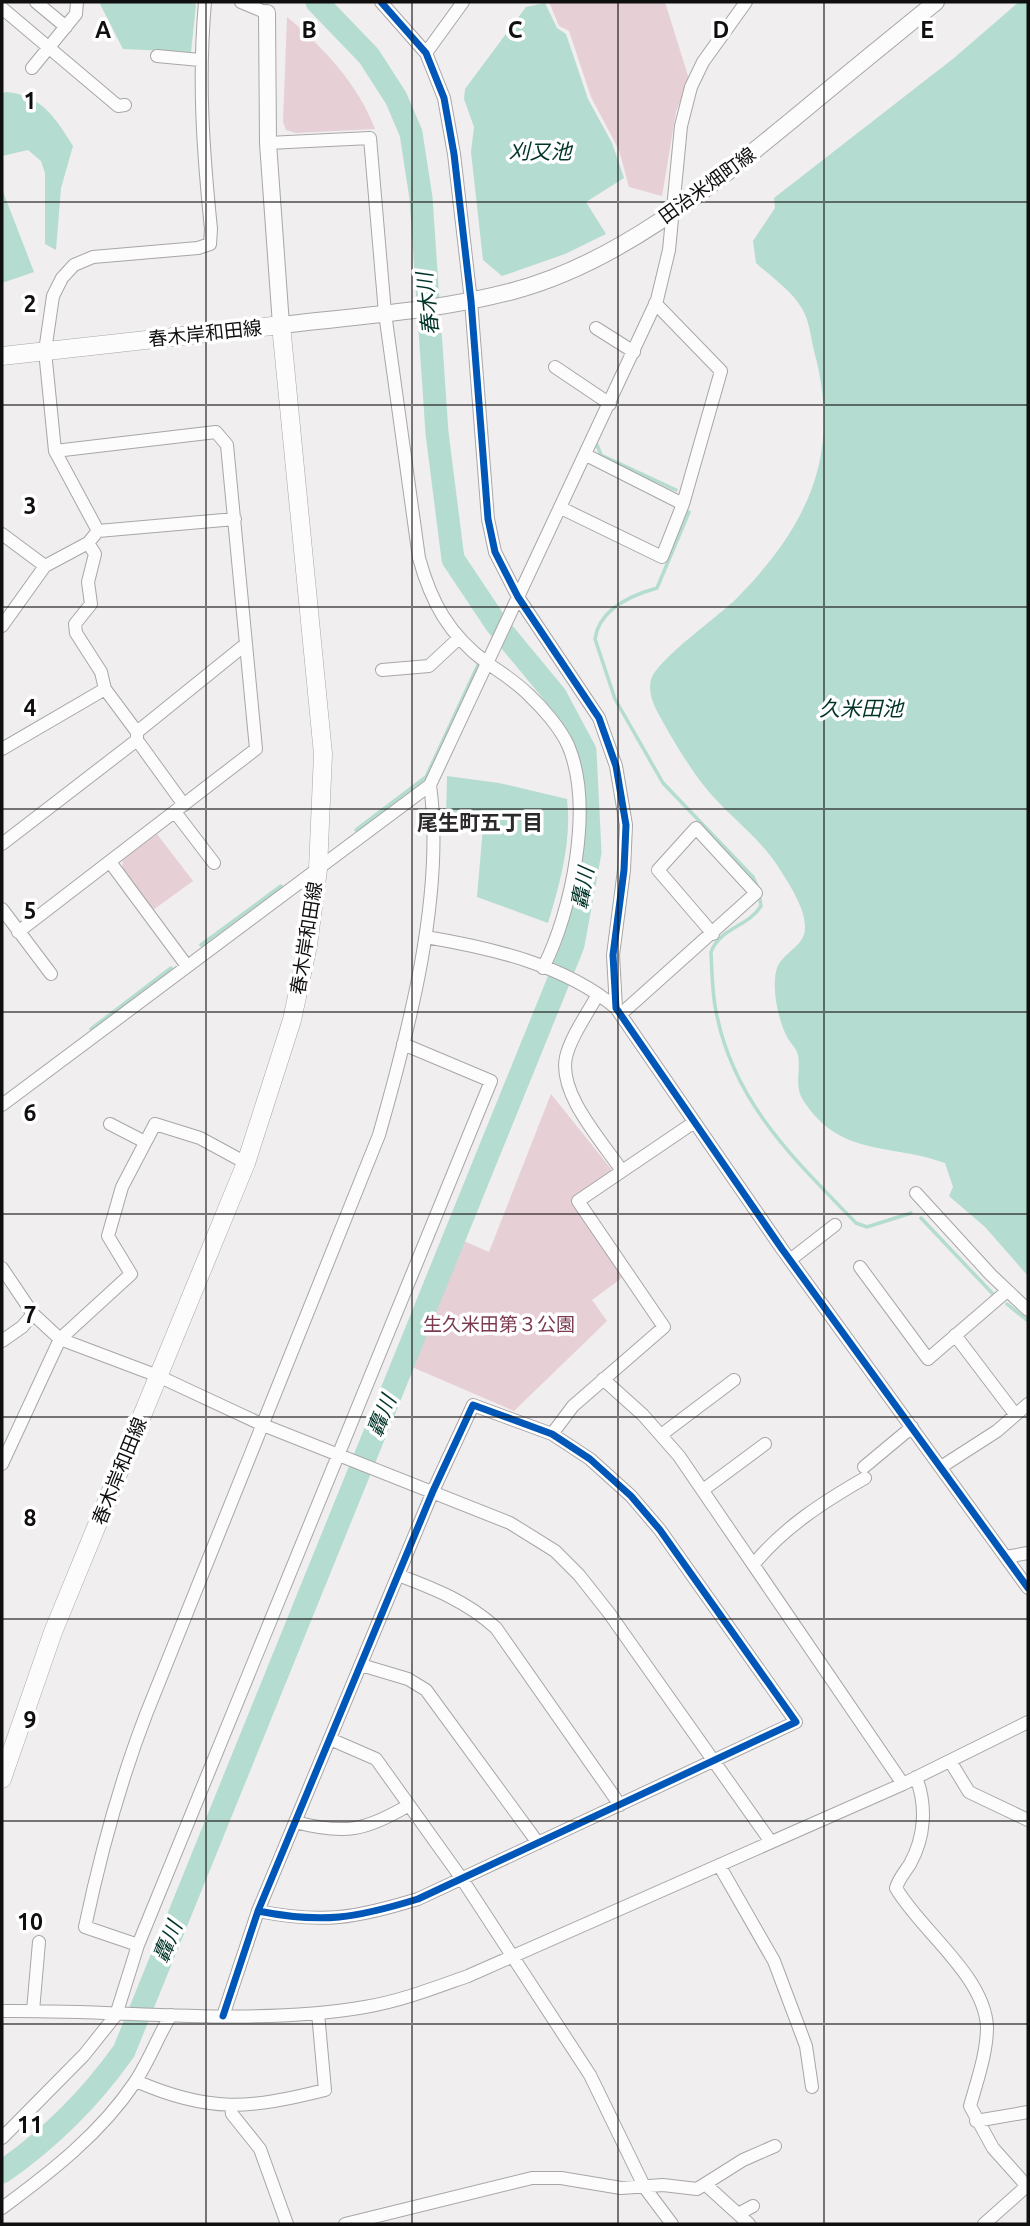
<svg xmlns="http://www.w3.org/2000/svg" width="1030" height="2226" viewBox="0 0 1030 2226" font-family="Ubuntu,'Noto Sans JP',sans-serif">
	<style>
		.green { fill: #e7cfd6 }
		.water { fill: #b4dcd1 }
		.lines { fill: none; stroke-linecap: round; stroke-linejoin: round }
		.stream { stroke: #b4dcd1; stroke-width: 3.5 }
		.river { stroke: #b4dcd1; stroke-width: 23 }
		.minor-casing { stroke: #a8a6a7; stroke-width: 14 }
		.tertiary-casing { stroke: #a8a6a7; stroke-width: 18 }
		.secondary-casing { stroke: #a8a6a7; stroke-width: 19 }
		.minor { stroke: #fdfcfd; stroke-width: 12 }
		.tertiary { stroke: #fdfcfd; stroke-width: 16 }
		.secondary { stroke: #fdfcfd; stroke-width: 18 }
		.cycleway-casing { stroke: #fff; stroke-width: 11 }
		.cycleway { stroke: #0057b8; stroke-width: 7 }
		.grid { fill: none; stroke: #100f0f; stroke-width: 2; stroke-opacity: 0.55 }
		.labels { text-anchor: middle; stroke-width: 7; stroke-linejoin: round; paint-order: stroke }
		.street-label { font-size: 19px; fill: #100f0f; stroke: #fff }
		.park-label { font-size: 19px; fill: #7b3a51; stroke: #fff }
		.water-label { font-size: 21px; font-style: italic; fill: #003429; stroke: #fff }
		.neighbourhood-label { font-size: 21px; font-weight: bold; fill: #2c292a; stroke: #fff }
		.grid-label { font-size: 23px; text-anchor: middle; font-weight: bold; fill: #100f0f; stroke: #fff; stroke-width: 7; stroke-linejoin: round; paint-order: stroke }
	</style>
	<rect width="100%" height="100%" fill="#f0eeef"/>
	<path class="green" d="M549,2H665L689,79L676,112L662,196L629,187L619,150L591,97L569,31L559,26Z
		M287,17C324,48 358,84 375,129L296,133L286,130L283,122Z
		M157,834L193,881L153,910L122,869L123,860Z
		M551,1094L616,1175L571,1199L627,1274L592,1300L607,1321L514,1411L405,1364L457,1238L489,1252Z"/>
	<path class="water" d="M99,2H193L196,5L191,52L123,49Z
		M1019,2H1028V1276L985,1227L949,1196L953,1187L945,1163C891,1143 840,1158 803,1100C794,1085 801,1071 798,1055C796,1047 789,1042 786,1035C778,1018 771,987 777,968C781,956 798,948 803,937C812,917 789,884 779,868C760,837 727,815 705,787C689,767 676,745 664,724C657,711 647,696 651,680C657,659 721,615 738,597C809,524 842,453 814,351C811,338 809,318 801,307C791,290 770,276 756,263L753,241L775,208L774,198L954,58Z
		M545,3L557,28L566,34L588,99L612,143L624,178L586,202L606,234L565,254L502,276L483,260L471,152L474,127L464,99L465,89L526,7Z
		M6,92C41,95 55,117 73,146L61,188L56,250L45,244V173L41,161L28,150L2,156V93Z
		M2,189L34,272L2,283Z
		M447,776L499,783L567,799C572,840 560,884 548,923L477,897L483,827L446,820Z"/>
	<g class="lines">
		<path class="stream" d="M597,445L601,455L676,490
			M689,512L657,588C632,595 599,609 595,639L615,699L663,783L753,877L757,886
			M356,830L426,777L478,665
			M759,893L761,906C749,926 720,928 711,952C712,971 712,992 716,1011C733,1102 794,1159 856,1223L867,1227L911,1213
			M201,945L281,886
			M91,1029L171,968
			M921,1218L992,1293
			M1007,1304L1028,1321"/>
		<path class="river" d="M2,2172C51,2138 90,2099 124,2051L573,945L590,852L585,751L555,695L497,625L453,559L437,433L421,198L411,133L396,98L369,56L317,2"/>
		<g class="minor-casing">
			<path id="minor" d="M36,2L66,27
				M205,2C198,80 203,150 211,229L210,244L198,248L93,257L74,265L62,278L53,296L45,351L55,451L98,531L235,519
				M241,2L267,13
				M381,2L426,53L444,98L454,154L471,301L488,519L495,552L518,597L599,718L616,766L626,825L624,870L613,955L616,1008L782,1249L1028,1588
				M2,8L118,106L125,105
				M426,53L463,2
				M157,56L200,60
				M32,68L76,14L77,2
				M268,143L370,138L385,313L419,558C431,602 449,635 487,663C502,673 516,682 529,695C543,708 560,728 568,745C594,806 572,911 543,968
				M655,303L721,371L683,504
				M596,328L634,352
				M555,367L610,404
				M561,508L662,557L683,504L586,455
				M98,531L88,543L95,554L88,582L91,604L75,624L76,633L101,672L105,689L137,732V740
				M2,534L45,566L88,543
				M2,626L45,566
				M382,670L429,666L459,638
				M137,732L246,644
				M2,749L105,689
				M175,812L214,863
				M2,844L137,740L184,805
				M110,862L187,966
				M2,909L51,974
				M18,932L256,749L227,445L216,432L55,451
				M426,937C491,948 566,965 616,1008
				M598,994C588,1013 571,1036 566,1057C558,1094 602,1141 622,1171
				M621,1014L756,893L696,828L658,870L713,934
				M2,1105L430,785L657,300L669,250L681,126L691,87L703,62L746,2
				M110,1124L145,1142
				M916,1193L991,1275L1028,1310
				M790,1260L835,1225
				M860,1267L928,1359L1007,1291
				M2,1268L33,1314L60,1339L158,1376L263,1425L510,1523L555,1551L579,1575L609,1613L771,1842
				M955,1335L1015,1414
				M2,1341L22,1327L33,1314
				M603,1379L643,1415L679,1456L903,1784
				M552,1434L573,1406L664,1327L578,1201L693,1123
				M661,1435L734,1380
				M2,1464L60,1339L131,1274L108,1236L122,1187L155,1124L200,1138L246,1163
				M864,1467L912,1427
				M941,1467L997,1431L1028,1404
				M703,1490L765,1444
				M1006,1557L1028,1553
				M754,1564C784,1527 825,1501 865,1478
				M398,1575C435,1589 466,1601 496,1628L620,1805
				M361,1665L408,1679L426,1690L538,1843
				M330,1739L376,1759L462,1879L590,2075L645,2188L672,2224
				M950,1761L969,1792L1028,1820
				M916,1777C927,1806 925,1837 910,1864C905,1872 899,1878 896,1888C920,1930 985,1976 987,2027C987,2053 977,2081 970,2106L993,2148L1026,2185
				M295,1822C345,1835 365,1831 409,1805
				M719,1865L774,1961L806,2046L812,2087
				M138,1945L85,1927C101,1851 119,1784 147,1712L379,1135C409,1030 445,893 430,785
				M2,2011C122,2009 246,2027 365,2007C401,2001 434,1988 468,1976L903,1784L1028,1722
				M33,2011L39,1942
				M223,2016L258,1911L433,1491L473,1405L552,1434L590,1459L631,1496L660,1530L796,1722L418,1899C356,1918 323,1924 258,1911
				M136,2081C209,2113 249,2109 325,2090L318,2013
				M231,2107L232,2114L260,2149L287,2224
				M976,2121L1028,2112
				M2,2138L84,2055L116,2015L138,1945L491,1081L403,1044
				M705,2184L749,2224
				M2,2208C51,2172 101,2133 135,2082C149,2061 158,2036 171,2015
				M738,2214L753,2206
				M345,2224L532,2178H561L621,2188L663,2185L697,2189L743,2160L775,2146
				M984,2224L1028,2185"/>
		</g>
		<g class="tertiary-casing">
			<path id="tertiary" d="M267,13L268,143L281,325C359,316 437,311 513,291C618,263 709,188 792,120C840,80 888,41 936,2"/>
		</g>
		<g class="secondary-casing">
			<path id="secondary" d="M2,356L281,325L323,754L318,869L308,945L292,1020L246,1163L53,1632L2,1779"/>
		</g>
		<use href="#minor" class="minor"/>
		<use href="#tertiary" class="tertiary"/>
		<use href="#secondary" class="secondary"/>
		<g class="cycleway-casing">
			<path id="cycleway" d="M381,2L426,53L444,98L454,154L471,301L488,519L495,552L518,597L599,718L616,766L626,825L624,870L613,955L616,1008L782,1249L1028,1588
				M223,2016L258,1911L433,1491L473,1405L552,1434L590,1459L631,1496L660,1530L796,1722L418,1899C356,1918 323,1924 258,1911"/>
		</g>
		<use href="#cycleway" class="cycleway"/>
	</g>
	<path class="grid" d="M206,2V2224M412,2V2224M618,2V2224M824,2V2224M2,202H1028M2,405H1028M2,607H1028M2,809H1028M2,1012H1028M2,1214H1028M2,1417H1028M2,1619H1028M2,1821H1028M2,2024H1028"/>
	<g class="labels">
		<g class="street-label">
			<text transform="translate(707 185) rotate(-36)" y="7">田治米畑町線</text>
			<text transform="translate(205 333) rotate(-6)" y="7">春木岸和田線</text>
			<text transform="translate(306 938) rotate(-81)" y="7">春木岸和田線</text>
			<text transform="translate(119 1471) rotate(-68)" y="7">春木岸和田線</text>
		</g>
		<g class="park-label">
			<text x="499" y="1331">生久米田第３公園</text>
		</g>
		<g class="water-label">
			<text x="540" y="159">刈又池</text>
			<text transform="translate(428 304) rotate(-96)" y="7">春木川</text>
			<text x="861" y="716">久米田池</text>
			<text transform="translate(583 888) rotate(-80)" y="7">轟川</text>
			<text transform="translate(382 1416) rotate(-68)" y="7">轟川</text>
			<text transform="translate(168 1942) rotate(-68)" y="7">轟川</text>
		</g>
		<g class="neighbourhood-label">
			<text x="480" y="830">尾生町五丁目</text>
		</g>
	</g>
	<g class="grid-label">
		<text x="103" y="38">A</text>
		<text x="309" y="38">B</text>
		<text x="515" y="38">C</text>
		<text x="721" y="38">D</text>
		<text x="927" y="38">E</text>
		<text x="30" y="109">1</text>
		<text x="30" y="312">2</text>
		<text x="30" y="514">3</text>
		<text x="30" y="716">4</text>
		<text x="30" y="919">5</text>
		<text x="30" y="1121">6</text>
		<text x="30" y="1323">7</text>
		<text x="30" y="1526">8</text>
		<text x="30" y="1728">9</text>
		<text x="30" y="1930">10</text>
		<text x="30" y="2133">11</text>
	</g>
	<rect width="1030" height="2226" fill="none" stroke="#100f0f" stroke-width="7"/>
</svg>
